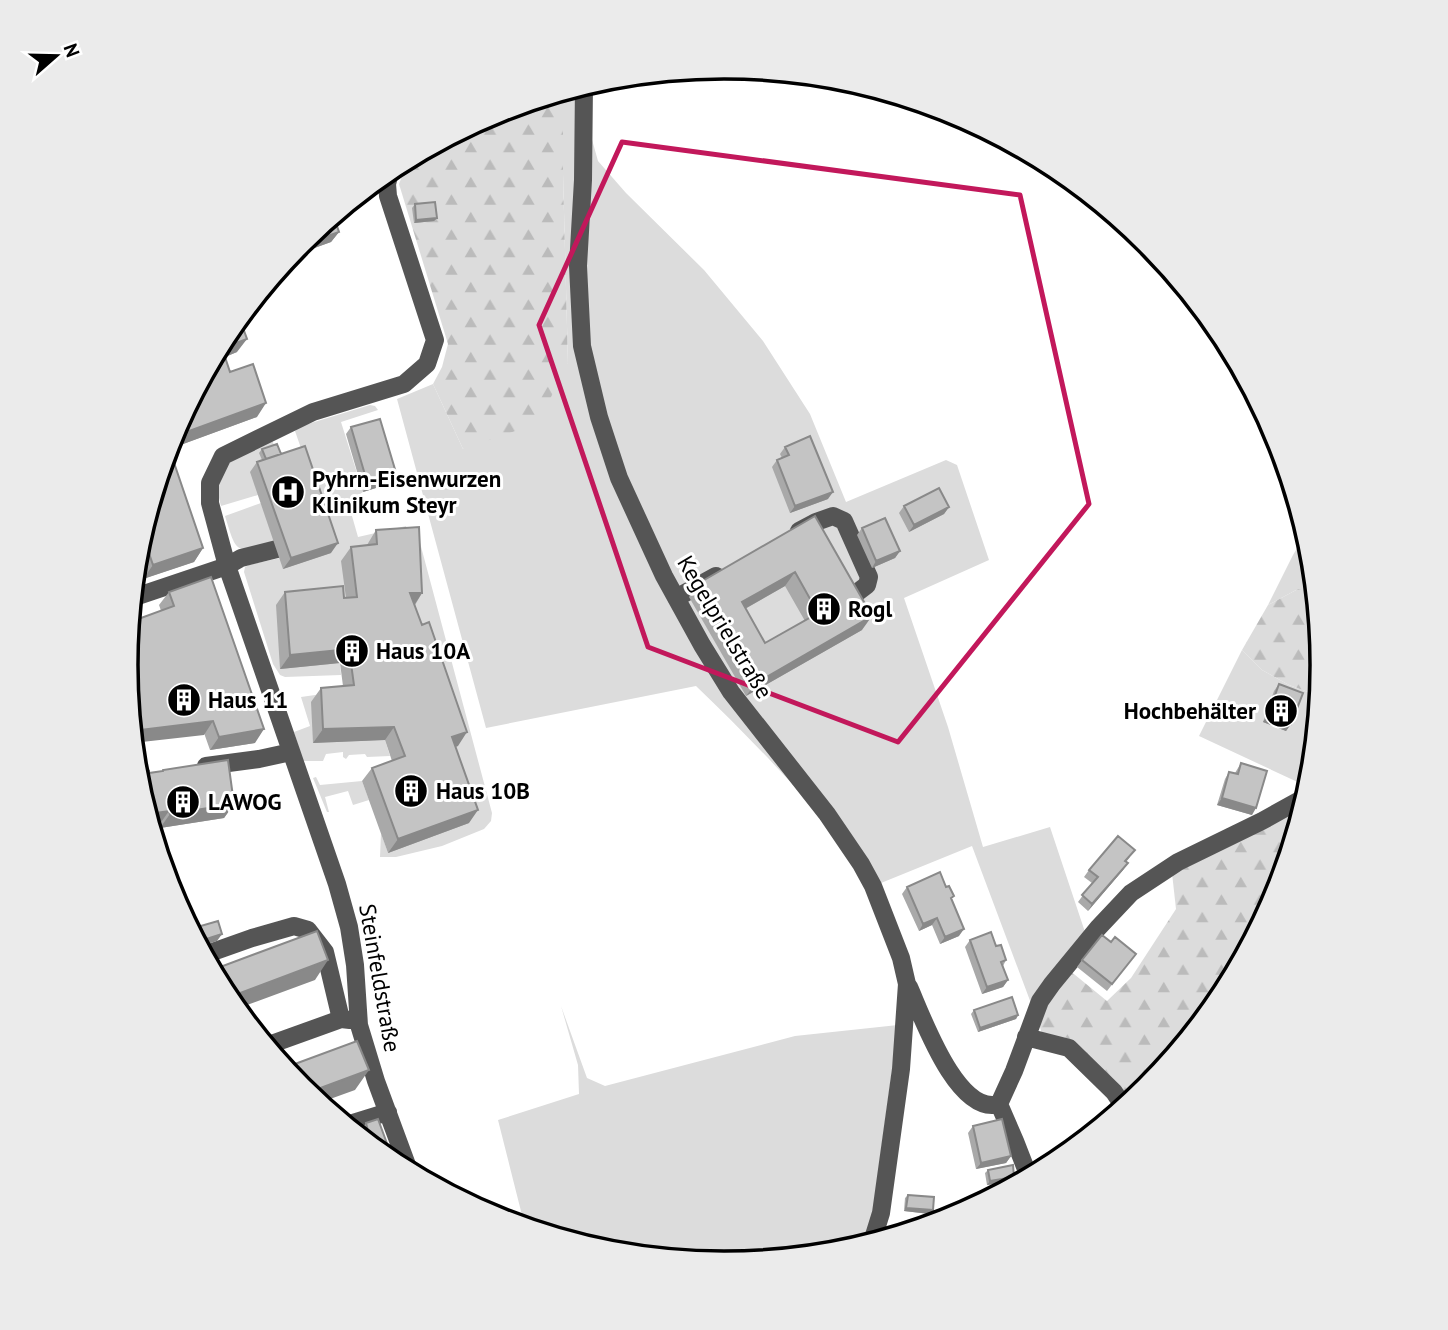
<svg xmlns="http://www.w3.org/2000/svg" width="1448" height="1330" viewBox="0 0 1448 1330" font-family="'PT Sans',sans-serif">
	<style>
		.green { fill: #dcdcdc }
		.forest { fill: url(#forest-firs) }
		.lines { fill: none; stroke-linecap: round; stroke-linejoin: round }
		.minor { stroke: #555; stroke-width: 18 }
		.wall { fill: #a9a9a9; fill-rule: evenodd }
		.shaded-wall { fill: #898989 }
		.building { fill: #c4c4c4; stroke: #898989; stroke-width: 2; fill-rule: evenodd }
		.marked { fill: none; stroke: #c2185b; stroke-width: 5; stroke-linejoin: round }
		.labels { text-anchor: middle; stroke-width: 6; stroke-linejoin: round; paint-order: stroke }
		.poi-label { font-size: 23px; font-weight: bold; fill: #000; stroke: #fff; text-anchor: start }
		.street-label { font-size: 23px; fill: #000; stroke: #fff }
		.rim { fill: none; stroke: #000; stroke-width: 3.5 }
	</style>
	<defs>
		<pattern id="forest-firs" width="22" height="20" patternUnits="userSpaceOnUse" patternTransform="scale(1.75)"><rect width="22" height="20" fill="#dcdcdc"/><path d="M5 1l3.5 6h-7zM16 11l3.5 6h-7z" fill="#bbb"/></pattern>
	</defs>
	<rect width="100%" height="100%" fill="#fff"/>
	<path class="green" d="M591,83V136L598,161L626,193L704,270L763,341L810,414L846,502L946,460L957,465L989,560L904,598L948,727L983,847L1050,827L1086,935L1032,1006L972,846L881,883C822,815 761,748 696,686L486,728L397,399L433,384L463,449L568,363L563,174V91Z
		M370,405L375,406L378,410L341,422L363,492L348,502L358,537L406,526L409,540L419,539L492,813L491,821L484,829L442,846L396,857H380L381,833L388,853L442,751L458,745L368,558L348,611L280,668L340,663L341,675L285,677L280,675L273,664L244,572L245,567L249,565L280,558L303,454L295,431L298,427Z
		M272,440L275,447L265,467L258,495L221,506C208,463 240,456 272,440Z
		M261,503L275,543C235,553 237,555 225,516Z
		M1306,533L1311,549L1315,592L1298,589L1268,605L1293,555Z
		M1242,650L1262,670L1289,685L1319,696L1311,782L1307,791L1304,785L1199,736Z
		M343,691L313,743L385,740L390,756L367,757L365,754L349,755L346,759L343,757V752L326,754L323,761H303L294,732L310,726L301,697Z
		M316,777L320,785L362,781L369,800L353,805L348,791L325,797L329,812H327L313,778Z
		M561,1006L587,1078L605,1086L795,1036L898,1025L872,1218L864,1245L840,1252L724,1263L607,1252L525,1227L498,1120L579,1094L578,1065Z"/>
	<path class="forest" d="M563,91V174L568,363L538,423L463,449L433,384L442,367L448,344L399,184L409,158L495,112Z
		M1298,589L1315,592L1322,665L1319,696L1289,685L1262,670L1242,650L1268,605Z
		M1293,811L1299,821L1293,842L1281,862L1241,962L1221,998L1147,1088L1130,1103L1042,1034L1038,1020L1069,970L1107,1001L1131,978L1176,909L1172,873Z"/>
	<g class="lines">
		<path class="minor" d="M584,85L583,180L578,266L582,346L599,417L619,478L664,576L702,645L731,692L827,814L861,864L873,886L901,958L907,984L901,1069L881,1213L872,1242
			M391,168L387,184L388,196L435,340L427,364L404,384L313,412L223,456L210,483V503L227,566L337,884L349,927L355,965L359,1025L376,1081L410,1173
			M799,531L816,522L833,516L844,521L869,577L867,585L846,601
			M132,598L227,566L241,558L277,549
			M676,598L716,576
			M206,766L259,759L291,752
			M204,955L252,938L294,926L308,930L325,952L341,1019
			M909,987C922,1016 957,1116 999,1104L1014,1071L1040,1001L1052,984L1098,928L1131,893L1178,862L1262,821L1307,796
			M1026,1037L1069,1048L1114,1092L1124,1107
			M266,1046L341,1019L350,1020
			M999,1104L1015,1141L1029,1177
			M346,1125L388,1112"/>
	</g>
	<path class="wall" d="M415,204L437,218L434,221L414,223L412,208Z
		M339,232L331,242L295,255L293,251L301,242Z
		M227,332L237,352L225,357L230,372L257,417L169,449L203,548L194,562L143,579L136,558L137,548L171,436Z
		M351,427L392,483L363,492L346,434Z
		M785,447L828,499L790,513L772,467L777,460L782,458L780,454Z
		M262,449L281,454L331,553L283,569L250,472L257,462L262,460L259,453Z
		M904,506L949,507L944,514L909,532L899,513Z
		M815,516L862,630L746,696L689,597L699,583ZM785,586L805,621L765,643L745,609Z
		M862,528L900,551L895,558L872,568L857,535Z
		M376,530L422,593L415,605L458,746L455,747L469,823L388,853L362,781L372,768L392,761L385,740L313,743L311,702L321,688L343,686L340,663L280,669L276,605L285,592L346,598L341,561L351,547L367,545Z
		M169,592L255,743L210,750L159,605Z
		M1279,684L1291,724L1286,731L1263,722L1274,691Z
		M1241,763L1252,815L1217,805L1225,779L1229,772L1235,773Z
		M163,770L234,804L224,818L160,828L159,825L150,826L137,781L149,773L161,772Z
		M1130,857L1126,862L1123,870L1088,911L1078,902L1092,883L1084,877L1089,870Z
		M907,887L951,900L959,936L940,944L932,925L919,931L902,894Z
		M970,940L996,946L1006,960L1003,966L1008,980L1003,987L982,994L965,947Z
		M1111,942L1136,954L1107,991L1077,967L1082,960Z
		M974,1010L1018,1015L1016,1019L978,1032L971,1014Z
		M366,1123L386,1152L381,1154L365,1141L363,1135L365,1132L364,1126Z
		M973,1126L1011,1156L1006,1163L976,1169L968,1133Z
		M988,1170L1012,1181L1001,1183L1016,1182L994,1195L993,1187L995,1184L987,1185L985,1173Z
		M908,1195L930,1214L904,1211L905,1198Z"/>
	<path class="shaded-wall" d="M437,218L434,221L414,223L416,220Z
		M339,232L331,242L295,255L302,245Z
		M247,339L237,352L213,362L222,348Z
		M266,403L257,417L167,450L170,438Z
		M397,476L392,483L363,492L368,485Z
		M833,492L828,499L790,513L795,506Z
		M949,507L944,514L909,532L914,525Z
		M338,543L331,553L283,569L291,558Z
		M203,548L194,562L143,579L153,565Z
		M900,551L895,558L872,568L876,561Z
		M795,572L785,586L732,616L742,602Z
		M410,593H422L413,607Z
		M872,616L862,630L746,696L756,683Z
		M349,649L340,663L280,669L290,655Z
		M1268,715L1291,724L1286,731L1263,722Z
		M213,721L204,735L133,743L132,731Z
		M394,727L385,740L313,743L323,729Z
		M264,729L255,743L210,750L219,737Z
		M467,732L458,746L442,751L452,737Z
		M1222,798L1256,808L1252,815L1217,805Z
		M234,804L224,818L160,828L170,814Z
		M478,810L469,823L388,853L398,839Z
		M169,811L159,825L150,826L148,817L156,813Z
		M1128,863L1123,870L1088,911L1092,904Z
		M937,918L932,925L919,931L923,924Z
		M964,929L959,936L940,944L945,937Z
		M222,934L217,941L199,947L197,942Z
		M328,960L315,980L236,1009L227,998Z
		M1008,980L1003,987L982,994L987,987Z
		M1018,1015L1016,1019L978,1032L980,1028Z
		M369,1070L355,1090L319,1103L307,1093Z
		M1011,1156L1006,1163L976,1169L981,1163Z
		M1014,1177L1012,1181L987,1185L990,1181Z
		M906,1208L933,1210L930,1214L904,1211Z"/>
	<path class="building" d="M435,202L437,218L416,220L415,204Z
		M333,215L339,232L302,245L301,242Z
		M239,317L247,339L222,348L230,372L253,364L266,403L170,438L227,332Z
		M380,419L397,476L368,485L351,427Z
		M810,436L833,492L795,506L777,460L789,455L785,447Z
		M277,444L281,454L266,459L262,449Z
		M168,445L203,548L153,565L142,533Z
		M305,446L338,543L291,558L257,462Z
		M939,488L949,507L914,525L904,506Z
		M815,516L872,616L756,683L699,583ZM795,572L818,613L765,643L742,602Z
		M885,518L900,551L876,561L862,528Z
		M419,527L422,593H410L422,625L429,622L467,732L452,737L478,810L398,839L372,768L405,756L394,727L323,729L321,688L354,685L349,649L290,655L285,592L343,586L344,598L357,597L351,547L377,544L376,530Z
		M211,577L264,729L219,737L213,721L132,731L126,665L130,622L174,606L169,592Z
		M1279,684L1303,693L1291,724L1268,715Z
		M228,760L234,804L170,814L169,811L156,813L155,816L148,817L137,781L136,773L149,771V773L163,771V770Z
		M1241,763L1267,771L1256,808L1222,798L1229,772L1238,774Z
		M1118,836L1135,850L1125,861L1128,863L1092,904L1082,895L1098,877L1089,870Z
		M940,872L946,887L949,886L954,896L951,898L964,929L945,937L937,918L923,924L907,887Z
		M218,921L222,934L197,942L190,929Z
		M317,931L328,960L227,998L226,997L212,970Z
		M991,932L996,946L1001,945L1006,960L1001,962L1008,980L987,987L970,940Z
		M1102,935L1111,942L1115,937L1136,954L1112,984L1082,960Z
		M1012,997L1018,1015L980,1028L974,1010Z
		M357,1041L369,1070L307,1093L301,1088L284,1068Z
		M378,1119L389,1149L379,1152L371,1146L366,1132L368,1131L366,1123Z
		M1002,1119L1011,1156L981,1163L973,1126Z
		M353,1126L356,1133L349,1128Z
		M1013,1165L1014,1177L990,1181L988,1170Z
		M1016,1182V1184L1003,1191L996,1192V1183Z
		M908,1195L934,1197L933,1210L906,1208Z
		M520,1219L522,1226L509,1222Z
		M922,1220L937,1223L921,1228Z"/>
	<path class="marked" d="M622,142L1020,195L1089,504L898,742L648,647L539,325Z"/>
	<defs>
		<g id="hospital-disc" transform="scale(1.75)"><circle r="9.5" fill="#000" stroke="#fff"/><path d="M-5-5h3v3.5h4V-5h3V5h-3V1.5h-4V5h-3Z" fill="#fff"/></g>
		<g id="building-disc" transform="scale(1.75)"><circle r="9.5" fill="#000" stroke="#fff"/><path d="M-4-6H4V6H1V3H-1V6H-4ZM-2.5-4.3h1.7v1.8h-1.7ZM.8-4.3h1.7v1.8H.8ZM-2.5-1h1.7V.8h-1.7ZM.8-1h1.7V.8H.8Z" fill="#fff"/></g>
	</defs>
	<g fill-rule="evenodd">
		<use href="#hospital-disc" x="288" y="492"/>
		<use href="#building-disc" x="824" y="609"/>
		<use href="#building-disc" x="352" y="651"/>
		<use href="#building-disc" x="184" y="700"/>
		<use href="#building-disc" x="1281" y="711"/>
		<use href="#building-disc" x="411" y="791"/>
		<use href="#building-disc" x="183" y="802"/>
	</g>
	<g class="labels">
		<g class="poi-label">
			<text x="312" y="487">Pyhrn-Eisenwurzen<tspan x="312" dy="26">Klinikum Steyr</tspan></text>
			<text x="848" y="617">Rogl</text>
			<text x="376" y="659">Haus 10A</text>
			<text x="208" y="708">Haus 11</text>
			<text x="1256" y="719" text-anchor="end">Hochbehälter</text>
			<text x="436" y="799">Haus 10B</text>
			<text x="208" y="810">LAWOG</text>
		</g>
		<g class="street-label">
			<text transform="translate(725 627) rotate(59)" y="8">Kegelprielstraße</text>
			<text transform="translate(380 978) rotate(80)" y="8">Steinfeldstraße</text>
		</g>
	</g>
	<path d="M0 0H1448V1330H0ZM138 665a586 586 0 1 1 1172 0a586 586 0 1 1-1172 0Z" fill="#ebebeb" fill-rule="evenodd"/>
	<path class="rim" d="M138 665a586 586 0 1 1 1172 0a586 586 0 1 1-1172 0Z"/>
	<g transform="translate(56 56) rotate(70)" stroke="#ffffff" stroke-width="5" paint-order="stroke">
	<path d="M0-5L12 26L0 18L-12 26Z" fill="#000000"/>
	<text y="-10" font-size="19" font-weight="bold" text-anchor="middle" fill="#000000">N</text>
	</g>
</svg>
